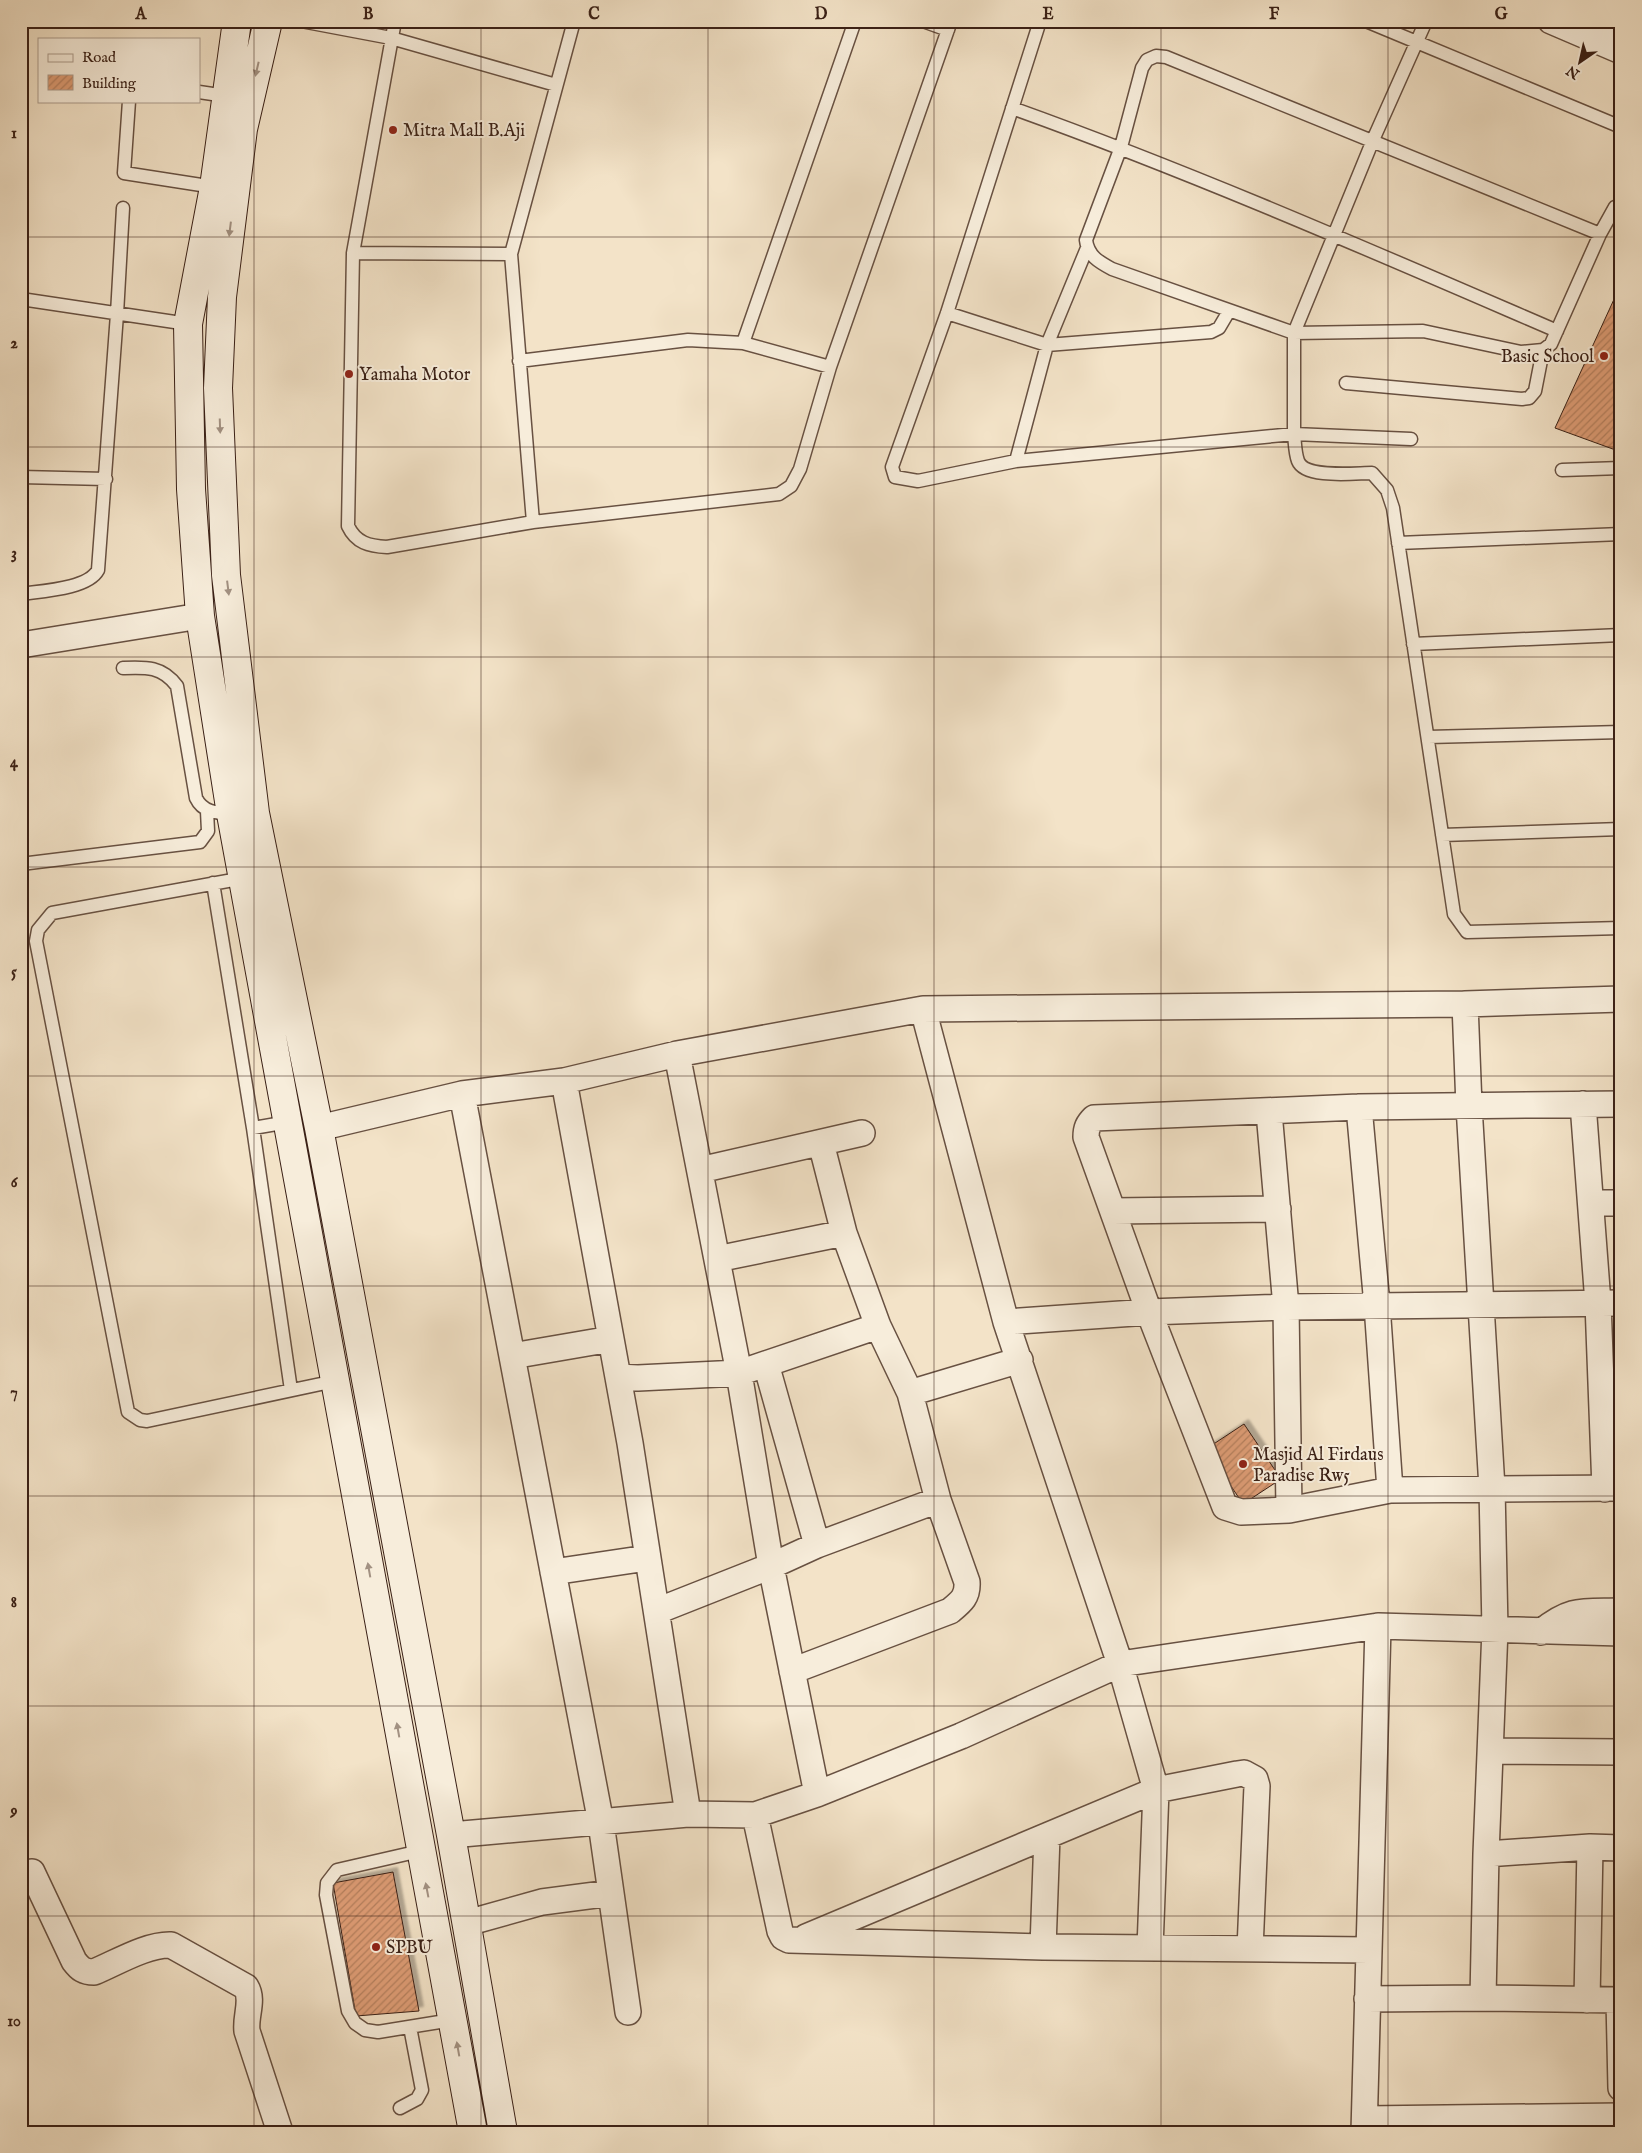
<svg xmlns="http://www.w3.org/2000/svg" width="1642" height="2153" viewBox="0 0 1642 2153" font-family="'IM FELL English',serif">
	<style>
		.building { fill: url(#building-hatch); stroke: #3a2016; filter: url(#shadow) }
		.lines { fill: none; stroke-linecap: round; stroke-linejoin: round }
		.lane-casing { stroke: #685142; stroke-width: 15 }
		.street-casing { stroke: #685142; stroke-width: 28 }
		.secondary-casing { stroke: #3a2016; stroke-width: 30 }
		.lane { stroke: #f7eddb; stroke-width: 12 }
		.street { stroke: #f7eddb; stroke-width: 25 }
		.secondary { stroke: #f7eddb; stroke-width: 28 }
		.oneway { fill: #a29182 }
		.grid { fill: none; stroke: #3a2016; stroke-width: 1; stroke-opacity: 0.55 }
		.poi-dot { fill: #8f2418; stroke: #f7eddb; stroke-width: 2 }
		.labels { text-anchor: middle; stroke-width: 4; stroke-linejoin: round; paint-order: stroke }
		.poi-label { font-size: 18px; fill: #3a2016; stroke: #f7eddb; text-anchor: start }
		.neatline { fill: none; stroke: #3a2016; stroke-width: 2 }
		.grid-label { font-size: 16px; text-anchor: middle; font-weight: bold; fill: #3a2016 }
	</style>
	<defs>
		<pattern id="building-hatch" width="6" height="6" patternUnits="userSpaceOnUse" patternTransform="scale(1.25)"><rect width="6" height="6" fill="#dd9c74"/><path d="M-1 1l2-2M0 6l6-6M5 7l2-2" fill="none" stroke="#b47f5e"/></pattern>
		<filter id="shadow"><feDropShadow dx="4.5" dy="-4.5" stdDeviation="1" flood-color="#0004"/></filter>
	</defs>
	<rect width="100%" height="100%" fill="#f3e3c8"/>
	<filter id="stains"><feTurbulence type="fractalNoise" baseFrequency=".004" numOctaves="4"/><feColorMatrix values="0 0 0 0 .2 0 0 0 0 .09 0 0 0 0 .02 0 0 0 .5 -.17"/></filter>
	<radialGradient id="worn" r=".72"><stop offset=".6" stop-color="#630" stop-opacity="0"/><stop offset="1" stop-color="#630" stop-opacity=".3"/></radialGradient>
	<path class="building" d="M1621,284V452L1555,428Z
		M1244,1424L1281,1479L1243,1504L1206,1449Z
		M393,1872L419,2011L356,2016L333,1883Z"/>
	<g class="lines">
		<g class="lane-casing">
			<path id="lane" d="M301,21L391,38L556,85
				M395,21L353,253L348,526C356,543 369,546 387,547L533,522L779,494L791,486L800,469L830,367L951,21
				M923,21L948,30
				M1040,21L947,313L892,467L895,477L918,481L1016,461L1294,434C1295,443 1295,453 1298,461C1305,479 1355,473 1372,473L1387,490L1393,508L1454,914L1467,932L1621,928
				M1366,21L1621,127
				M1156,56L1166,57L1600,234L1551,344L1543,350L1521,352L1423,331L1294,333L1112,269C1099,262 1088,256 1086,240L1121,147L1142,68L1147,60Z
				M199,92L226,96
				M129,101L124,173L214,187
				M1012,108C1196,174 1376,253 1557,331
				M1600,234L1615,207
				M353,253L511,254
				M21,299L188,324
				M947,313L1047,345L1211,332L1219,328L1229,311
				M743,343L855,21
				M519,361L688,340L743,343L830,367
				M1346,383L1522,399L1529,398L1535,391L1543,350
				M1411,439L1294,434V333L1373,140L1426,21
				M1016,461L1047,345L1087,248
				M1562,470L1621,468
				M21,477L106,479
				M533,522L511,254L574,21
				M1398,543L1621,534
				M21,594C41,591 88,589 98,570L117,314L123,208
				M1413,644L1621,635
				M123,668C146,667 162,666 177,686L196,798C203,813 218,813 233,814
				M1428,737L1621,732
				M1442,835L1621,829
				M21,864L200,842L208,831L207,811
				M244,878L52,913L38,930L36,941L128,1412L140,1420L147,1421L335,1381
				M213,883L253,1128
				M288,1122L253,1128L291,1390
				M420,1851L337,1870L327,1883L326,1895L348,2011L355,2023L365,2030L378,2032L452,2020
				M400,2108L417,2099L422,2090L410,2027"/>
		</g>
		<g class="street-casing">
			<path id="street" d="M1551,21L1621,51
				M1611,21L1621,25
				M21,645L200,616
				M923,1009L1006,1322L1120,1664L1156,1790L1237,1774L1244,1773L1255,1779L1257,1786L1250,1949
				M677,1054L739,1373L771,1566L817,1794
				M564,1081L630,1443L688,1814
				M462,1094L601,1823L628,2012
				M1583,1104L1598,1303L1605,1489
				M1621,1104L1359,1107L1094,1118C1088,1124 1086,1128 1086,1137L1149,1312L1225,1507L1241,1512L1289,1510L1390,1490L1621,1488
				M1359,1107L1377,1305L1390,1490
				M1269,1112L1286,1307L1289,1510
				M319,1128L462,1094L564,1081L677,1054L923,1009L1465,1004L1621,999
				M700,1170L862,1133
				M1591,1203H1621
				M1113,1211L1278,1209
				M717,1259L844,1233
				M1006,1322L1149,1312L1286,1307L1621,1303
				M512,1356L611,1339
				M766,1364L817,1545
				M618,1377L638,1378L739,1373L878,1326
				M910,1393L1020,1360
				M553,1572L647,1558
				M657,1611L771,1566L817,1545L938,1500
				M1541,1632C1572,1607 1583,1612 1621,1611
				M792,1671L950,1611C961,1602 968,1597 967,1582L938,1500L910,1393L878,1326L844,1233L821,1143
				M1491,1751L1621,1752
				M755,1815L780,1931L783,1937L789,1940L1043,1947L1369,1950
				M451,1835L688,1814L755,1815L817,1794L961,1736L1120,1664L1378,1626L1621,1633
				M1486,1854L1590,1847L1621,1848
				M32,1872L74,1961C80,1969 84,1972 94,1972C116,1963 147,1944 171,1945L246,1987C254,2000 245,2016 247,2031L280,2132
				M467,1923L542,1902L611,1893
				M806,1937L1156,1790L1150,1948
				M1043,1947L1047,1836
				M1483,1998L1621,2000
				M1367,1999L1483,1998L1486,1854L1495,1629L1492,1488L1469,1106L1465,1004
				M1587,2000L1590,1847
				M1619,2000L1621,2088
				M1365,2119L1621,2116
				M1364,2132L1378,1626"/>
		</g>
		<g class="secondary-casing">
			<path id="secondary" d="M237,21L214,187L188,324L191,489L200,616L231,814L473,2132
				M268,21L243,129L222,297L218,388L226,575L255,813L319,1128L451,1835L503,2132"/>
		</g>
		<use href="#lane" class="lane"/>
		<use href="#street" class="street"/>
		<use href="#secondary" class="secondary"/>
	</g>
	<defs><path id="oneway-solid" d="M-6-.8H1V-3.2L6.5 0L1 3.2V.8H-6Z" transform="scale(1.25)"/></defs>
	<g class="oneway">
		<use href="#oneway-solid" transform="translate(257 69) rotate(103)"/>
		<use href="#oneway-solid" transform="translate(230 229) rotate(97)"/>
		<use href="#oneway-solid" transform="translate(220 426) rotate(88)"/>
		<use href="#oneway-solid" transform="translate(228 588) rotate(83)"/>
		<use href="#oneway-solid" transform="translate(369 1570) rotate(-100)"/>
		<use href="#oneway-solid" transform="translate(398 1730) rotate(-100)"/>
		<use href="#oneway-solid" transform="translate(427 1890) rotate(-101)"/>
		<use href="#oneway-solid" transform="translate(458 2049) rotate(-100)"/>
	</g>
	<path class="grid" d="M254,21V2132M481,21V2132M708,21V2132M934,21V2132M1161,21V2132M1388,21V2132M21,237H1621M21,447H1621M21,657H1621M21,867H1621M21,1076H1621M21,1286H1621M21,1496H1621M21,1706H1621M21,1916H1621"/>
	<g class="poi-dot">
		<circle cx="393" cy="130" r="5"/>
		<circle cx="1604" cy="356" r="5"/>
		<circle cx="349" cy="374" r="5"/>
		<circle cx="1243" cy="1464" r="5"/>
		<circle cx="376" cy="1947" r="5"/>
	</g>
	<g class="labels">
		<g class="poi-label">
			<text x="403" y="136">Mitra Mall B.Aji</text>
			<text x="1594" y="362" text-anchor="end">Basic School</text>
			<text x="359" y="380">Yamaha Motor</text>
			<text x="1253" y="1460">Masjid Al Firdaus<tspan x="1253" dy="21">Paradise Rw5</tspan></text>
			<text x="386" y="1953">SPBU</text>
		</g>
	</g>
	<rect width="1642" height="2153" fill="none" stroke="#f3e3c8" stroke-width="55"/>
	<rect x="38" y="38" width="162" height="65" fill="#f7eddb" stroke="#ab9b8c"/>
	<rect x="48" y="54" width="25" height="8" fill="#f7eddb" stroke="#ab9b8c"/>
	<text x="82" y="62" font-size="15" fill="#3a2016">Road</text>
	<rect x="48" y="75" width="25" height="15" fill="url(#building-hatch)" stroke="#ab9b8c"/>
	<text x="82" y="88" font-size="15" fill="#3a2016">Building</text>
	<g transform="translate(1580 62) rotate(214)" stroke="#f7eddb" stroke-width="4" paint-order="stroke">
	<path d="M0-4L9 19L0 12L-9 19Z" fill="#3a2016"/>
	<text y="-8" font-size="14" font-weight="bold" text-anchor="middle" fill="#3a2016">N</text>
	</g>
	<rect x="28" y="28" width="1586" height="2098" class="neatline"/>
	<g class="grid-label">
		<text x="141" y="19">A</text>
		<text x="368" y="19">B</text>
		<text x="594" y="19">C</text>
		<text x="821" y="19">D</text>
		<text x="1048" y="19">E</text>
		<text x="1274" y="19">F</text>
		<text x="1501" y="19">G</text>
		<text x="14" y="138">1</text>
		<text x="14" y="348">2</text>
		<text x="14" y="558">3</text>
		<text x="14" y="767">4</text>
		<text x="14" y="977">5</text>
		<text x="14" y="1187">6</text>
		<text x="14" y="1397">7</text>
		<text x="14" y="1607">8</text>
		<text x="14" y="1816">9</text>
		<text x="14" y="2026">10</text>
	</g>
	<rect width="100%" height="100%" filter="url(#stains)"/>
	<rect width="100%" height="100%" fill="url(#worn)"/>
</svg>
